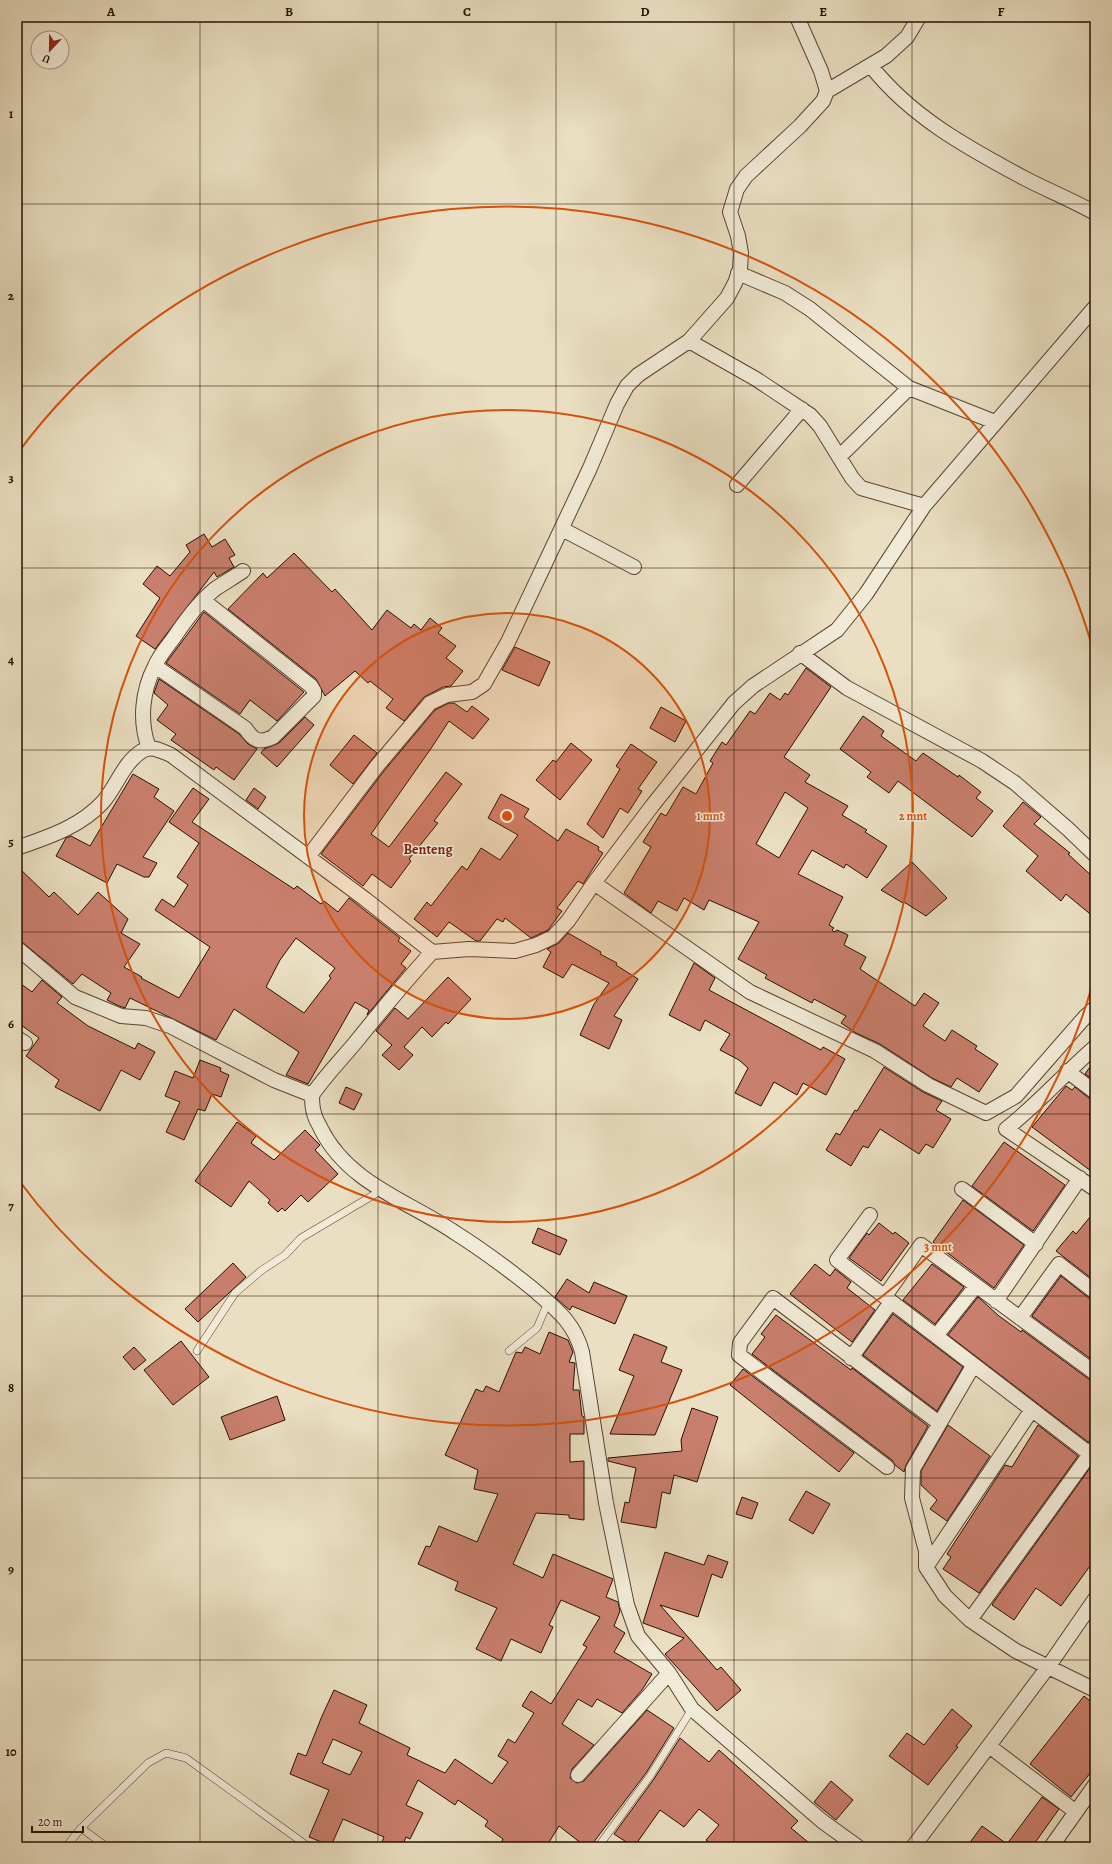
<svg xmlns="http://www.w3.org/2000/svg" width="1112" height="1864" viewBox="0 0 1112 1864" font-family="Alegreya,serif">
	<style>
		.building { fill: #c97f6d; stroke: #290f02; fill-rule: evenodd }
		.lines { fill: none; stroke-linecap: round; stroke-linejoin: round }
		.service-casing { stroke: #594332; stroke-width: 8 }
		.minor-casing { stroke: #594332; stroke-width: 16 }
		.service { stroke: #f1ead7; stroke-width: 7 }
		.minor { stroke: #f1ead7; stroke-width: 14 }
		.grid { fill: none; stroke: #290f02; stroke-width: 1; stroke-opacity: 0.55 }
		.ring { fill: none; stroke: #d5520b; stroke-width: 2 }
		.labels { text-anchor: middle; stroke-width: 3; stroke-linejoin: round; paint-order: stroke }
		.quarter-label { font-size: 14px; font-weight: bold; fill: #7a1f14; stroke: #f1ead7 }
		.centre { fill: #d5520b; stroke: #f1ead7; stroke-width: 2 }
		.ring-label { font-size: 12px; text-anchor: middle; font-weight: bold; fill: #d5520b; stroke: #f1ead7; stroke-width: 3; stroke-linejoin: round; paint-order: stroke }
		.neatline { fill: none; stroke: #290f02; stroke-width: 1.5 }
		.grid-label { font-size: 13px; text-anchor: middle; font-weight: bold; fill: #290f02 }
	</style>
	<rect width="100%" height="100%" fill="#eadfc2"/>
	<filter id="stains"><feTurbulence type="fractalNoise" baseFrequency=".005" numOctaves="4"/><feColorMatrix values="0 0 0 0 .2 0 0 0 0 .09 0 0 0 0 .02 0 0 0 .5 -.17"/></filter>
	<radialGradient id="worn" r=".72"><stop offset=".6" stop-color="#630" stop-opacity="0"/><stop offset="1" stop-color="#630" stop-opacity=".3"/></radialGradient>
	<path class="building" d="M204,534L212,547L225,539L235,555L229,558L234,567L217,577L214,572L155,649L136,636L160,598L143,584L157,566L170,576L190,552L186,545Z
		M294,553L332,592L335,589L372,630L387,610L411,628L414,624L421,630L430,618L442,628L438,633L456,646L446,658L463,671L451,686L443,687L424,697L404,721L386,708L393,699L370,681L368,683L355,671L325,696L316,679L228,609L263,573L267,578Z
		M204,612L304,692L277,721L250,700L240,714L166,663Z
		M515,647L550,662L539,686L502,670Z
		M806,668L831,687L784,757L810,775L805,782L848,806L842,815L867,830L865,832L887,846L867,878L846,864L844,868L812,850L798,874L843,897L829,925L834,928L832,930L834,932L837,930L848,935L844,945L866,957L860,969L915,1006L924,993L939,1003L923,1026L945,1041L952,1030L977,1046L975,1049L998,1064L979,1092L957,1078L951,1087L932,1078L880,1044L856,1033L841,1023L846,1016L814,999L812,1003L765,978L767,975L738,959L759,922L709,900L704,910L684,898L677,911L658,901L651,913L624,893L651,847L643,842L661,813L666,816L683,787L696,794L713,763L710,761L722,742L726,745L750,711L755,714L770,693L780,700L785,693L788,695ZM785,792L808,808L779,858L756,844Z
		M159,679L239,734L248,744L257,749L234,780L216,767L214,770L171,740L176,734L157,720L168,705L154,693Z
		M449,703H454L467,712L472,706L489,719L473,739L449,721L432,747L371,834L389,847L446,772L462,784L434,821L438,823L409,859L411,861L391,888L372,874L363,886L321,854L384,771L435,710Z
		M661,707L686,721L675,742L650,728Z
		M863,716L884,731L881,736L916,761L923,753L958,777L959,775L981,792L976,798L993,811L972,837L898,781L889,793L867,777L871,772L840,749Z
		M305,717L314,725L277,767L261,753L264,749L279,743Z
		M354,735L377,753L353,784L330,765Z
		M571,743L592,760L560,800L536,780L553,760L556,762Z
		M631,744L657,762L638,789L642,791L628,813L620,808L603,838L587,824L620,769L616,766Z
		M133,774L159,789L154,797L174,811L143,857L157,863L149,877H144L117,864L107,883L56,856L66,838L71,836L90,846Z
		M193,788L209,799L192,822L294,889L297,886L321,904L324,901L338,912L349,898L400,938L398,941L411,951L401,964L406,968L367,1015L369,1010L355,1002L308,1084L286,1075L299,1052L234,1009L216,1040L130,998L125,1008L119,1006L107,1000L111,993L82,974L73,984L22,942L17,940V866L49,897L54,892L78,915L98,892L128,919L121,933L140,944L124,967L142,977L141,978L179,998L210,947L155,910L162,899L174,907L188,885L177,877L199,843L169,822ZM296,938L335,968L329,976L331,978L304,1013L266,987L280,960Z
		M254,788L266,797L258,809L246,800Z
		M501,794L529,809L524,817L558,841L566,829L599,847L598,850L603,853L583,884L578,881L557,908L562,911L548,930L531,938L505,918L503,922L497,919L480,941H476L449,922L437,937L414,919L427,902L431,906L462,866L467,870L481,848L500,860L518,835L488,818Z
		M1023,802L1041,817L1034,824L1070,853L1068,854L1095,879V918L1066,894L1061,901L1026,871L1038,856L1003,826Z
		M912,862L947,898L926,916L904,902L903,903L881,890Z
		M568,933L601,952L600,954L617,963L616,965L638,979L614,1016L622,1020L609,1049L580,1035L594,1004L609,983L572,964L563,978L543,967L551,952L547,949L559,943Z
		M694,963L715,978L709,990L821,1050L823,1047L845,1059L826,1095L803,1083L797,1095L774,1082L761,1106L735,1093L748,1068L739,1060L720,1050L730,1034L705,1020L700,1031L669,1015Z
		M448,977L471,999L448,1024L446,1022L432,1037L422,1027L404,1047L413,1055L399,1070L382,1055L392,1045L376,1031L395,1008L408,1019Z
		M42,980L62,997L57,1003L88,1026L135,1049L138,1043L155,1052L140,1080L121,1070L100,1111L55,1087L59,1080L26,1056L39,1038L17,1022V981L32,992Z
		M200,1060L221,1068L220,1071L229,1075L221,1097L212,1094L205,1111L198,1109L184,1140L166,1132L180,1102L165,1096L175,1071L193,1078Z
		M1095,1060V1081L1085,1074Z
		M884,1067L923,1092L942,1101L936,1110L951,1119L933,1148L926,1144L919,1154L880,1129L868,1148L863,1146L851,1166L826,1150L836,1133L840,1135L855,1110L857,1111Z
		M1066,1086L1072,1090L1075,1087L1090,1099L1095,1100V1174L1032,1127Z
		M346,1087L362,1094L354,1110L339,1103Z
		M237,1122L256,1136L251,1143L274,1160L305,1130L320,1145L315,1150L338,1174L308,1202L301,1195L285,1211L282,1208L278,1212L268,1203L270,1200L249,1181L231,1207L195,1181Z
		M1004,1142L1065,1185L1033,1231L972,1186Z
		M963,1200L1024,1245L994,1288L933,1242Z
		M1095,1211V1281L1056,1251L1073,1231L1076,1234Z
		M879,1223L893,1234L895,1232L909,1243L881,1281L849,1258L867,1233L869,1235Z
		M538,1228L567,1240L560,1255L532,1243Z
		M233,1263L246,1277L198,1322L185,1309Z
		M815,1264L830,1276L835,1269L851,1282L847,1288L875,1310L852,1342L790,1294Z
		M932,1264L964,1287L935,1324L903,1300Z
		M1061,1276L1090,1299L1095,1300V1362L1032,1316Z
		M567,1279L589,1293L594,1282L627,1296L615,1324L572,1306L570,1310L566,1307L555,1297Z
		M978,1297L999,1316L1021,1332L1022,1330L1090,1380L1095,1381L1094,1439L1088,1442L948,1335Z
		M893,1314L963,1367L937,1411L863,1355Z
		M776,1315L851,1370L852,1368L928,1426L906,1465L904,1472L895,1465L892,1460L752,1354L765,1337L761,1334Z
		M549,1332L568,1340L573,1352L569,1362L575,1363L573,1390H579L582,1416L584,1417V1434H570V1462L584,1461V1520L569,1518V1515L536,1513L513,1564L543,1578L553,1554L613,1579L606,1597L618,1602L620,1611L614,1626L625,1633L614,1652L652,1674L642,1690L622,1713L597,1699L592,1707L578,1699L562,1724L594,1745L572,1769L570,1778L577,1783L584,1781L647,1710L674,1728L646,1773L590,1847H586L559,1826L546,1847H499L503,1839L485,1826L488,1821L458,1800L455,1805L418,1780L406,1805L423,1813L410,1839L406,1837L402,1847H380L384,1837L343,1819L331,1846L309,1837L329,1790L290,1774L298,1753L306,1756L322,1716L334,1690L367,1705L359,1723L410,1748L407,1755L445,1773L455,1759L492,1784L508,1762L498,1756L508,1739L515,1743L534,1713L522,1706L531,1691L551,1704L587,1647L583,1645L600,1617L561,1600L549,1625L553,1627L541,1653L511,1639L501,1661L476,1649L497,1608L455,1590L458,1582L418,1564L426,1546L430,1547L439,1526L477,1542L498,1494L474,1489L478,1470L445,1455L476,1389L483,1392L486,1386L499,1392L516,1352L522,1353L525,1347L540,1354ZM333,1739L362,1752L350,1775L322,1763Z
		M634,1334L667,1347L661,1362L682,1370L655,1435L610,1434L634,1376L619,1370Z
		M181,1341L209,1377L173,1405L144,1370Z
		M134,1347L146,1360L134,1370L123,1357Z
		M743,1369L854,1453L839,1472L730,1385Z
		M277,1396L285,1420L230,1440L221,1417Z
		M692,1408L718,1417L697,1482L674,1475L670,1494L662,1492L656,1528L621,1522L625,1502L629,1503L636,1468L608,1461V1458L682,1451L681,1440Z
		M948,1425L990,1456L947,1521L930,1509L937,1500L921,1485V1471Z
		M1038,1425L1078,1456L979,1593L943,1569L951,1557L947,1554L1005,1465L1012,1467Z
		M1090,1468L1095,1472V1559L1061,1606L1036,1588L1014,1620L992,1605L993,1603Z
		M806,1491L830,1504L813,1534L789,1520Z
		M742,1497L758,1503L752,1519L736,1514Z
		M665,1552L704,1565L708,1555L728,1562L722,1578L712,1574L698,1617L660,1605L717,1670L721,1667L741,1690L717,1711L665,1654L684,1638L643,1623Z
		M1084,1696L1095,1705V1767L1071,1797L1030,1764Z
		M952,1709L972,1726L956,1746L958,1747L928,1785L889,1756L907,1733L924,1745Z
		M680,1738L709,1762L719,1750L798,1821L791,1828L814,1847H714L706,1840L719,1825L699,1809L684,1827L660,1810L634,1847L614,1834L654,1779Z
		M831,1781L853,1800L836,1820L814,1802Z
		M1042,1797L1059,1809L1032,1847H979L971,1841L982,1826L1007,1844Z"/>
	<g class="lines">
		<g class="service-casing">
			<path id="service" d="M197,1351L235,1293L262,1270L285,1255L301,1238L382,1190
				M509,1351L537,1328L548,1302
				M81,1828L148,1763L166,1753L186,1758L309,1847
				M66,1847L81,1828L107,1847
				M598,1847L650,1776L692,1709"/>
		</g>
		<g class="minor-casing">
			<path id="minor" d="M871,66C911,117 968,148 1024,178C1047,190 1072,200 1095,213
				M827,91L886,56L907,37L919,17
				M738,273L785,293L810,309L909,388L995,422
				M689,341L756,379L810,415L820,426L852,478L861,488L924,506
				M839,457L909,388
				M737,485L802,409
				M562,529L634,567
				M800,653L847,688L982,761L1015,783L1068,829L1095,855
				M155,666L245,728C253,740 259,744 273,737L314,696V691L311,686L203,600
				M149,748C139,722 142,691 155,666C160,654 170,644 177,633C188,617 200,601 215,589C224,583 234,577 243,571
				M17,848C48,837 80,827 103,802C117,786 123,763 142,751C152,745 161,751 171,755L365,899L432,952
				M308,857L377,766L430,703L447,695L472,692L484,684L508,642L590,468L617,404L627,386L638,375L689,341L727,298L735,283L740,269L741,253L738,236L730,212L737,189L746,176L800,126L823,101L827,91L821,71L797,17
				M594,883L750,992L875,1051L928,1085L986,1113L1016,1096L1085,1017L1095,1008
				M17,948L75,997L121,1016L146,1018L170,1026L274,1080L312,1095
				M17,1038L25,1043
				M1095,1047C1064,1074 1038,1104 1006,1129L1095,1189
				M1067,1071L1095,1092
				M962,1189L1036,1244
				M870,1215L837,1260L1095,1458
				M885,1296L921,1245L1095,1373
				M996,1301L1080,1178
				M1020,1318L1059,1264L1095,1292
				M936,1336L976,1286
				M851,1358L891,1302
				M973,1366L913,1469L912,1498L926,1551V1567L945,1596L970,1620L1016,1651L1095,1690
				M887,1467L739,1355L740,1343L773,1298L939,1423
				M926,1567L1031,1411
				M970,1620L1095,1447
				M989,1746L1076,1812
				M578,1775L669,1673
				M858,1847L822,1821L692,1709L669,1673L638,1636L627,1605L606,1503L582,1352C574,1322 556,1309 533,1289C508,1269 481,1249 454,1232C408,1201 348,1183 321,1129C319,1124 315,1119 314,1113C312,1107 312,1101 312,1095C325,1076 340,1061 355,1043C380,1012 405,982 432,952L469,949L515,951L536,945L553,937L568,921L594,883L652,806L734,703L753,686L837,630L866,594L924,506L1095,307
				M913,1847L1048,1667L1095,1599
				M1051,1847L1095,1785"/>
		</g>
		<use href="#service" class="service"/>
		<use href="#minor" class="minor"/>
	</g>
	<path class="grid" d="M200,17V1847M378,17V1847M556,17V1847M734,17V1847M912,17V1847M17,204H1095M17,386H1095M17,568H1095M17,750H1095M17,932H1095M17,1114H1095M17,1296H1095M17,1478H1095M17,1660H1095"/>
	<circle cx="507" cy="816" r="203" fill="#d5520b" fill-opacity=".12"/>
	<g class="ring">
		<circle cx="507" cy="816" r="203"/>
		<circle cx="507" cy="816" r="406"/>
		<path d="M1094 979A609 609 0 0 1 17 1178M17 454A609 609 0 0 1 1094 653"/>
	</g>
	<g class="labels">
		<g class="quarter-label">
			<text x="428" y="854">Benteng</text>
		</g>
	</g>
	<circle cx="507" cy="816" r="6" class="centre"/>
	<g class="ring-label">
		<text x="710" y="820">1 mnt</text>
		<text x="913" y="820">2 mnt</text>
		<text x="938" y="1251">3 mnt</text>
	</g>
	<rect width="1112" height="1864" fill="none" stroke="#eadfc2" stroke-width="44"/>
	<g transform="translate(50 50) rotate(202)"><circle r="19" fill="#f1ead7" stroke="#a19282"/>
	<path d="M0-3L7 15L0 10L-7 15Z" fill="#8f2418"/>
	<text y="-6" font-size="11" font-weight="bold" text-anchor="middle" fill="#290f02">U</text>
	</g>
	<path d="M32 1826v6h51v-6" fill="none" stroke="#290f02" stroke-width="2"/>
	<text x="38" y="1826" font-size="12" fill="#290f02" stroke="#f1ead7" stroke-width="3" paint-order="stroke">20 m</text>
	<rect x="22" y="22" width="1068" height="1820" class="neatline"/>
	<g class="grid-label">
		<text x="111" y="16">A</text>
		<text x="289" y="16">B</text>
		<text x="467" y="16">C</text>
		<text x="645" y="16">D</text>
		<text x="823" y="16">E</text>
		<text x="1001" y="16">F</text>
		<text x="11" y="118">1</text>
		<text x="11" y="300">2</text>
		<text x="11" y="482">3</text>
		<text x="11" y="664">4</text>
		<text x="11" y="846">5</text>
		<text x="11" y="1028">6</text>
		<text x="11" y="1210">7</text>
		<text x="11" y="1392">8</text>
		<text x="11" y="1574">9</text>
		<text x="11" y="1756">10</text>
	</g>
	<rect width="100%" height="100%" filter="url(#stains)"/>
	<rect width="100%" height="100%" fill="url(#worn)"/>
</svg>
